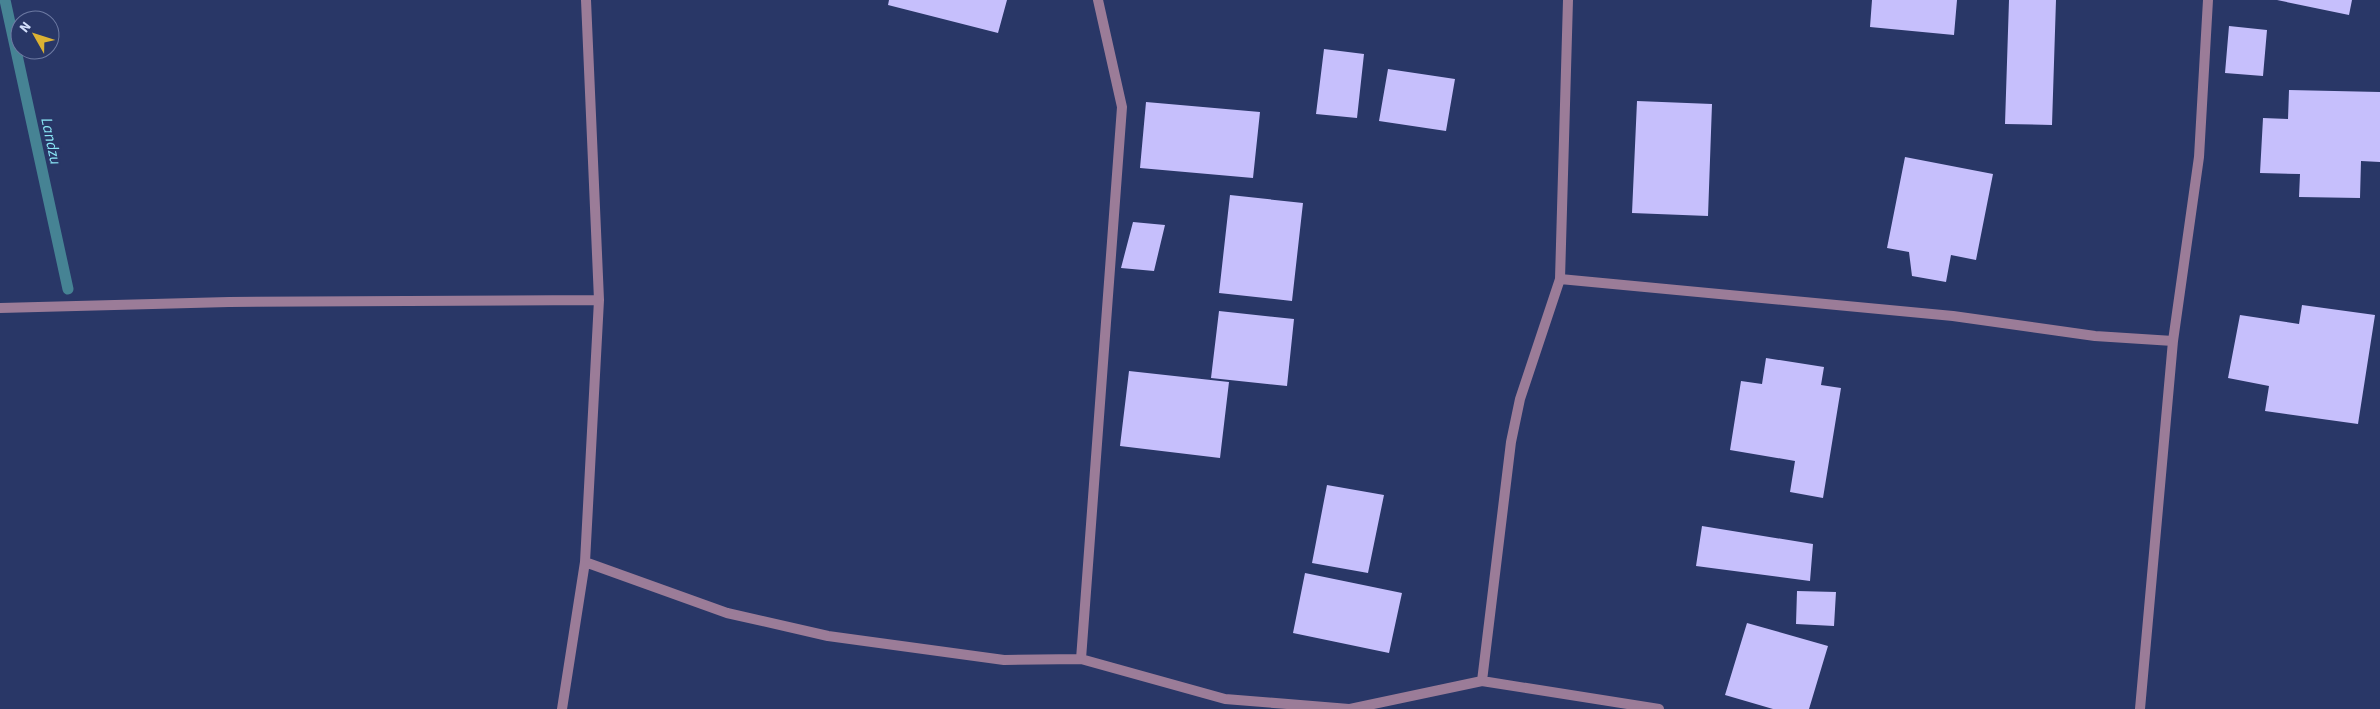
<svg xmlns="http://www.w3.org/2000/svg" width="2380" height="709" viewBox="0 0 2380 709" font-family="'Source Sans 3',sans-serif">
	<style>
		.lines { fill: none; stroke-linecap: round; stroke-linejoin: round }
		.stream { stroke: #468394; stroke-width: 11 }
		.building { fill: #c6bffc }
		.minor { stroke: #9b7c98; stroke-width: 10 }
		.labels { text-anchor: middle; stroke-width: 5; stroke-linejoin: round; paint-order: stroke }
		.water-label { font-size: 16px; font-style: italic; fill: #89e5f5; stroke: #293767 }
	</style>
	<rect width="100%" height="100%" fill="#293767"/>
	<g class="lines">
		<path class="stream" d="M5,0L68,289"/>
	</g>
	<path class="building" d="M889,0H1007L998,33L888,5Z
		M1872,0H1957L1954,35L1870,27Z
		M2009,0H2056L2052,125L2005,124Z
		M2277,0H2352L2349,15Z
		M2229,26L2267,30L2263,76L2225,73Z
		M1324,49L1364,54L1357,118L1316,114Z
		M1388,69L1455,79L1446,131L1379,121Z
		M2289,90L2380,92V162L2361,161L2360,198L2299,197L2300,174L2260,173L2263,118L2288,119Z
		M1637,101L1712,104L1708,216L1632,213Z
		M1146,102L1260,112L1253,178L1140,168Z
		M1905,157L1993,174L1976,260L1951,255L1946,282L1912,276L1909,252L1887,248Z
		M1230,195L1303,203L1292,301L1219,293Z
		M1133,222L1165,225L1154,271L1121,268Z
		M2302,305L2375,315L2358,424L2265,411L2269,386L2228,378L2240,315L2299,324Z
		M1219,311L1294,319L1287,386L1211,378Z
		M1766,358L1824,367L1821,385L1841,388L1823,498L1790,492L1795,461L1730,450L1741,381L1762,384Z
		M1129,371L1229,382L1220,458L1120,446Z
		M1327,485L1384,495L1368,573L1312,563Z
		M1702,526L1813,544L1810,581L1696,566Z
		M1305,573L1402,593L1389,653L1293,633Z
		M1797,591L1836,592L1834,626L1796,624Z
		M1747,623L1828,646L1809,709H1773L1725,695Z"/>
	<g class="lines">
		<path class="minor" d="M1568,0L1560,279L1953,316L2095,336L2173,341L2199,157L2208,0
			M0,308L229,302L599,300
			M585,562L727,613L828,636L1004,660L1081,659L1122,107L1098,0
			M1081,659L1225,699L1349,709
			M1482,681L1511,442L1520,399L1560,279
			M562,709L585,562L599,300L586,0
			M1350,709L1482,681L1659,709
			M2140,709L2173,341"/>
	</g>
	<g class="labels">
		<g class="water-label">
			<text transform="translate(52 141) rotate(78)" y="6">Landzu</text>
		</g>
	</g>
	<g transform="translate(35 35) rotate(309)"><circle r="24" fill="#293767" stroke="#6d7aa3"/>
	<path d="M0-4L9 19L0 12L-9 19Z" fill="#dcb233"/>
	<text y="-8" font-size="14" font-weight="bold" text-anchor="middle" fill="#d3dffc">N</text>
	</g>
</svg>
